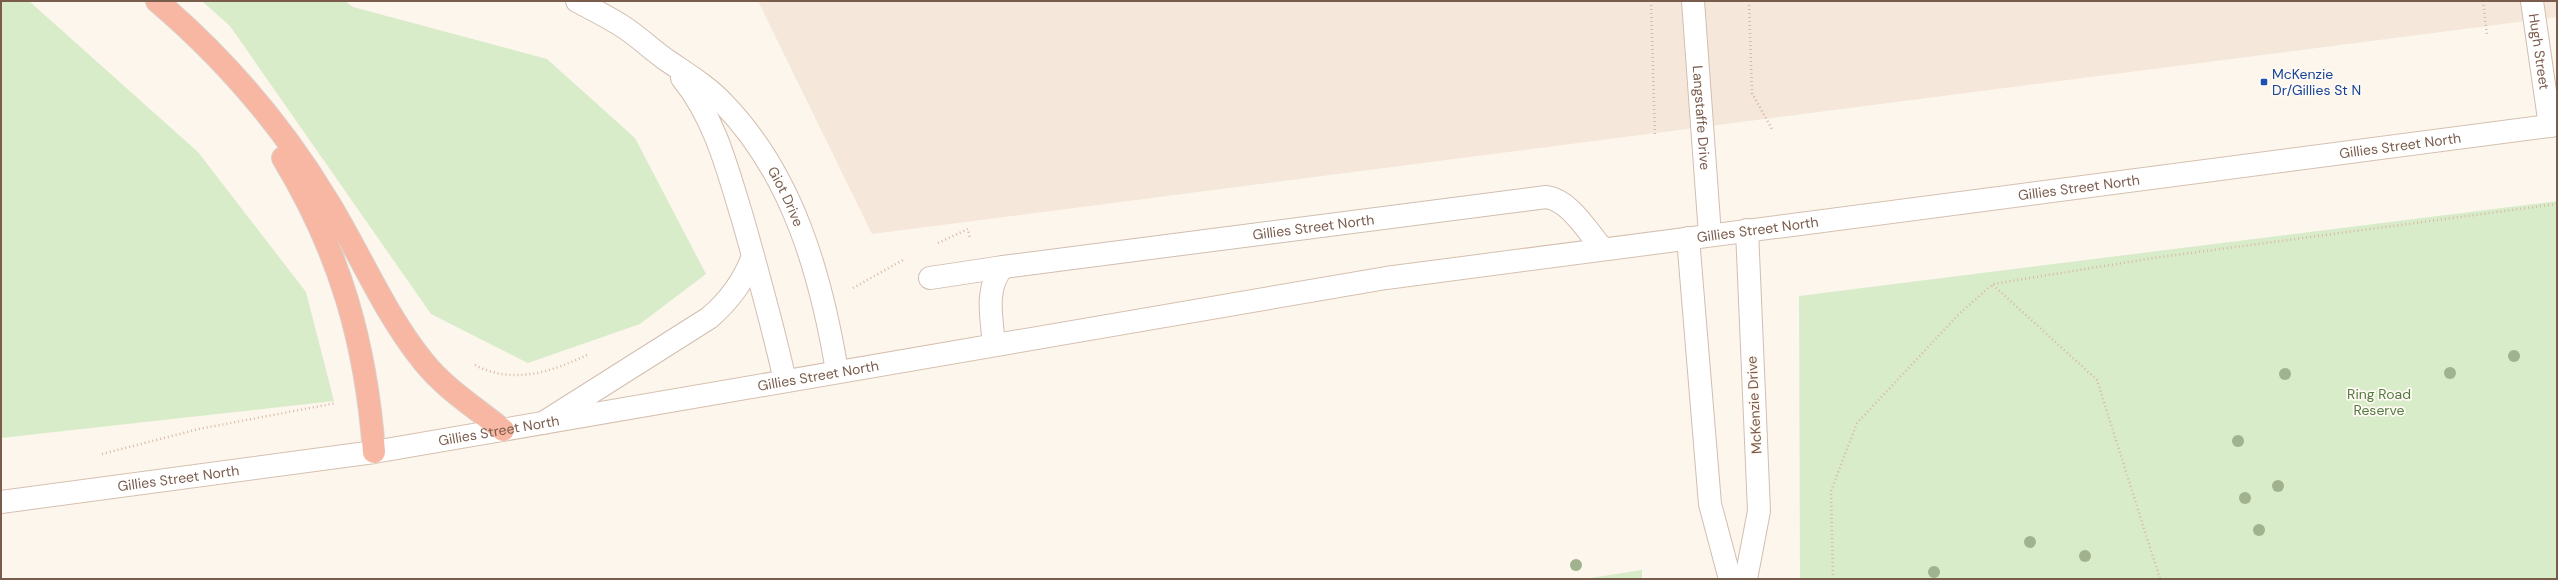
<svg xmlns="http://www.w3.org/2000/svg" width="2558" height="580" viewBox="0 0 2558 580" font-family="'DM Sans',sans-serif">
	<style>
		.residential { fill: #f5e8da }
		.green { fill: #d8ecc9 }
		.lines { fill: none; stroke-linecap: round; stroke-linejoin: round }
		.minor-casing { stroke: #d1beb0; stroke-width: 24 }
		.tertiary-casing { stroke: #d1beb0; stroke-width: 24 }
		.secondary-casing { stroke: #d6c0b0; stroke-width: 24 }
		.motorway-casing { stroke: #dad1cd; stroke-width: 24 }
		.path { stroke: #d9b8a5; stroke-width: 2.5; stroke-dasharray: 1 3; stroke-linecap: butt }
		.minor { stroke: #fff; stroke-width: 22 }
		.tertiary { stroke: #fff; stroke-width: 22 }
		.secondary { stroke: #fff; stroke-width: 22 }
		.motorway { stroke: #f7b7a3; stroke-width: 22 }
		.tree { fill: #a0b28e }
		.transit-dot { fill: #1a4fb4; stroke: #fffaf3; stroke-width: 1.5 }
		.labels { text-anchor: middle; stroke-width: 3.5; stroke-linejoin: round; paint-order: stroke }
		.street-label { font-size: 14px; fill: #7a5c4d; stroke: #fffaf3 }
		.transit-label { font-size: 14px; fill: #164399; stroke: #fffaf3; text-anchor: start }
		.park-label { font-size: 14px; fill: #537a41; stroke: #fffaf3 }
	</style>
	<rect width="100%" height="100%" fill="#fdf6ec"/>
	<path class="residential" d="M758,1H2557V17L872,234Z"/>
	<path class="green" d="M1,1H29L198,152L306,292L334,401L1,438Z
		M202,1H345L353,7L547,59L635,138L706,274L640,324L528,363L431,314L230,26Z
		M2557,201V579H1800L1799,296Z
		M1642,570V579H1584Z"/>
	<g class="lines">
		<g class="minor-casing">
			<g id="minor">
				<path id="s1" d="M1693,1L1710,235"/>
				<path id="s2" d="M2532,1L2550,126"/>
				<path d="M930,278L1003,267"/>
				<path id="s3" d="M994,345C992,319 984,288 1003,267L1546,197C1570,200 1587,231 1602,248"/>
			</g>
		</g>
		<g class="tertiary-casing">
			<g id="tertiary">
				<path id="s4" d="M577,1C592,9 608,17 622,26C638,36 652,50 668,61C687,74 707,86 723,103C793,175 821,275 837,371"/>
				<path d="M682,78C715,118 728,171 743,220C758,273 773,326 785,381"/>
				<path d="M1688,238L1710,504L1730,579"/>
				<path d="M543,423L709,318C729,301 744,281 753,256"/>
				<path d="M1746,579L1759,511L1747,230"/>
			</g>
		</g>
		<g class="secondary-casing">
			<g id="secondary">
				<path id="s5" d="M1,502L374,452L1386,278L2557,125"/>
			</g>
		</g>
		<g class="motorway-casing">
			<path id="motorway" d="M157,1C224,58 281,124 327,200C360,253 384,313 423,361C444,388 476,408 503,430
				M283,158C340,252 366,343 374,452"/>
		</g>
		<path class="path" d="M1651,1L1655,137
			M1749,1L1752,93L1773,131
			M2483,1L2487,35
			M938,243L968,229L970,239
			M1993,285L2097,380L2160,579
			M853,288L903,260
			M475,365C513,385 551,372 587,355
			M102,454L199,429L336,403
			M1833,579L1831,491L1857,423L1960,313L1993,284L2153,258L2557,204"/>
		<use href="#minor" class="minor"/>
		<use href="#tertiary" class="tertiary"/>
		<use href="#secondary" class="secondary"/>
		<use href="#motorway" class="motorway"/>
	</g>
	<g class="tree">
		<circle cx="2514" cy="356" r="6"/>
		<circle cx="2450" cy="373" r="6"/>
		<circle cx="2285" cy="374" r="6"/>
		<circle cx="2238" cy="441" r="6"/>
		<circle cx="2278" cy="486" r="6"/>
		<circle cx="2245" cy="498" r="6"/>
		<circle cx="2259" cy="530" r="6"/>
		<circle cx="2030" cy="542" r="6"/>
		<circle cx="2085" cy="556" r="6"/>
		<circle cx="1576" cy="565" r="6"/>
		<circle cx="1934" cy="572" r="6"/>
	</g>
	<rect class="transit-dot" x="2260" y="78" width="8" height="8" rx="2"/>
	<g class="labels">
		<g class="street-label">
			<text dy="5" stroke="none"><textPath href="#s2" startOffset="51">Hugh Street</textPath></text>
			<text dy="5" stroke="none"><textPath href="#s1" startOffset="117">Langstaffe Drive</textPath></text>
			<text dy="5" stroke="none"><textPath href="#s5" startOffset="2426">Gillies Street North</textPath></text>
			<text dy="5" stroke="none"><textPath href="#s5" startOffset="2102">Gillies Street North</textPath></text>
			<text dy="5" stroke="none"><textPath href="#s4" startOffset="292">Giot Drive</textPath></text>
			<text dy="5" stroke="none"><textPath href="#s3" startOffset="394">Gillies Street North</textPath></text>
			<text dy="5" stroke="none"><textPath href="#s5" startOffset="1778">Gillies Street North</textPath></text>
			<text dy="5" stroke="none"><textPath href="#s5" startOffset="827">Gillies Street North</textPath></text>
			<text transform="translate(1754 405) rotate(-93)" y="5">McKenzie Drive</text>
			<text dy="5" stroke="none"><textPath href="#s5" startOffset="503">Gillies Street North</textPath></text>
			<text dy="5" stroke="none"><textPath href="#s5" startOffset="179">Gillies Street North</textPath></text>
		</g>
		<g class="transit-label">
			<text x="2272" y="79">McKenzie<tspan x="2272" dy="16">Dr/Gillies St N</tspan></text>
		</g>
		<g class="park-label">
			<text x="2379" y="399">Ring Road<tspan x="2379" dy="16">Reserve</tspan></text>
		</g>
	</g>
	<rect width="2558" height="580" fill="none" stroke="#7a5c4d" stroke-width="4"/>
</svg>
